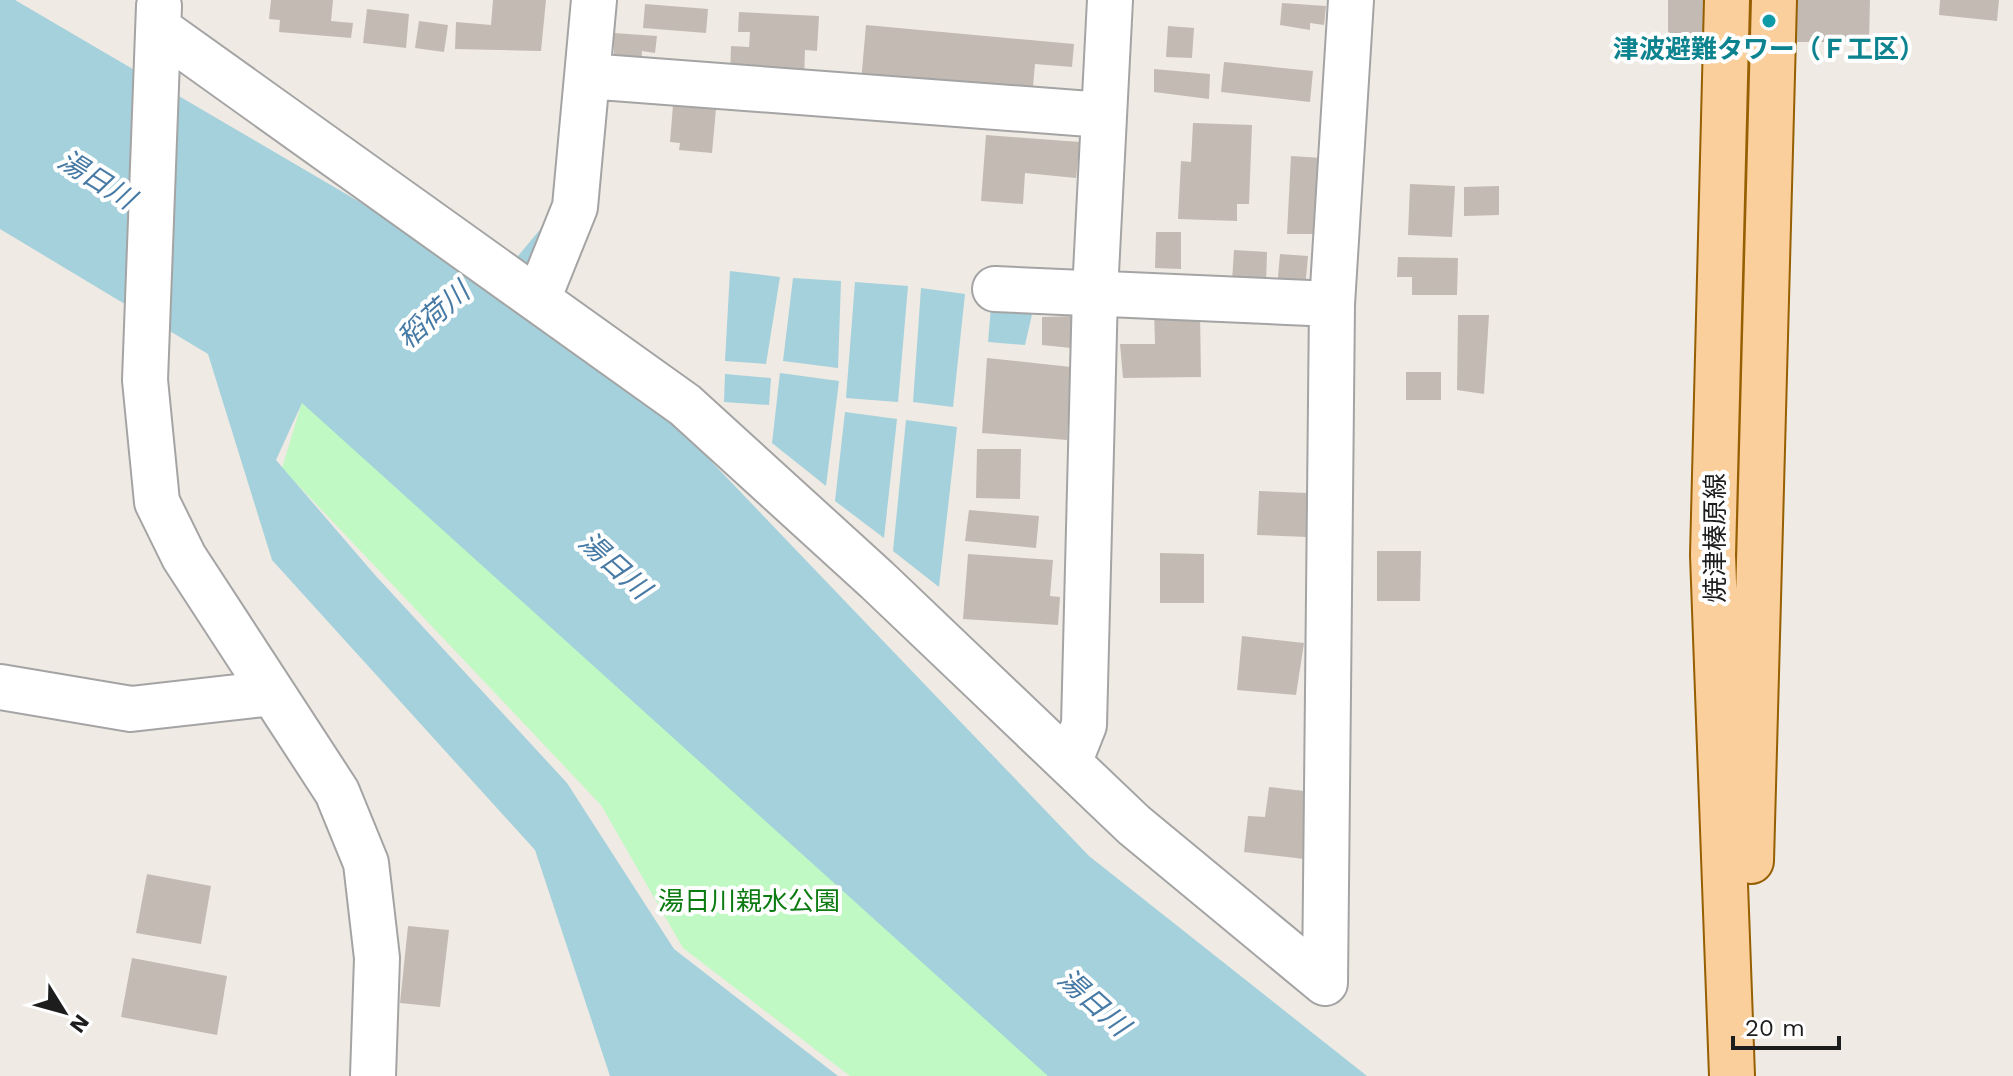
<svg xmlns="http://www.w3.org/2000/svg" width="2013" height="1076" viewBox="0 0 2013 1076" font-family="'Work Sans','Noto Sans JP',sans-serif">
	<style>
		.park { fill: #c0f9c3 }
		.water { fill: #a4d1dc }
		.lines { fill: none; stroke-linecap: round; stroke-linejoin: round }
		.stream { stroke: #a4d1dc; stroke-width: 11 }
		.building { fill: #c3bab3 }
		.minor-casing { stroke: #a4a4a4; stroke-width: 48 }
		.major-casing { stroke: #965f01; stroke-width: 48 }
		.minor { stroke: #fff; stroke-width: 44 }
		.major { stroke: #fbcf9c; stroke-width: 44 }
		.culture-dot { fill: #0f9aa8; stroke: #fff; stroke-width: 3 }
		.labels { text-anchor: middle; stroke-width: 8; stroke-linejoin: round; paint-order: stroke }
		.culture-label { font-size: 26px; font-weight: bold; fill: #0d838f; stroke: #fff }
		.street-label { font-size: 26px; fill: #1d1d1d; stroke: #fff }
		.park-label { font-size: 26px; fill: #0c7b11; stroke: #fff }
		.water-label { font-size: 28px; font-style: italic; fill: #477aa4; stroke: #fff }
	</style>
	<rect width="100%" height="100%" fill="#efeae3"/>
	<path class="park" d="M302,402L1062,1076H850L683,948L601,805L282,468Z"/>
	<path class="water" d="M0,0H15L595,340L1089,856L1367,1076H1048L302,403L276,460L375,575L567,783L674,949L838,1076H610L535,850L272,560L208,354L0,229Z
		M730,271L780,277L766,364L725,361Z
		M793,278L841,281L838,368L783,361Z
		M855,282L908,286L898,402L846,398Z
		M921,288L965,294L953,407L913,402Z
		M991,307L1033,310L1025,345L988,342Z
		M780,373L839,381L826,486L772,443Z
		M725,374L771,378L769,405L724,402Z
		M845,412L897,419L884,538L835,501Z
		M906,420L957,427L939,587L893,551Z"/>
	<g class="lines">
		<path class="stream" d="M521,261L546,231"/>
	</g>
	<path class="building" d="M271,0H333L331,21L353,23L351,38L279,32L280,20L269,19Z
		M493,0H546L541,51L455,49L456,22L491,25Z
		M1668,0H1870L1869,42H1668Z
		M1940,0H1999L1997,21L1939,15Z
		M1282,3L1326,6L1324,25L1310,23V30L1280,25Z
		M645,4L708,9L706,33L643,28Z
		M367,9L409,14L406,48L363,43Z
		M739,12L819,16L817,51L805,50L804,80L730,77L731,46L749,47L750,32H738Z
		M419,21L448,25L444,52L415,48Z
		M866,25L1074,44L1072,67L1035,64L1032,98L861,82Z
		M1168,26L1194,28L1192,58L1166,57Z
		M614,33L657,36L655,53L642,51L641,70L614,69Z
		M1224,62L1313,71L1310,102L1221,92Z
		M1154,69L1210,74L1209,99L1154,92Z
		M673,105L716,109L712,153L679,150L680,143L670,142Z
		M1193,123L1252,125L1249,204H1237V221L1178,219L1181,161L1191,162Z
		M986,135L1080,142L1076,178L1025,173L1023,204L981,201Z
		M1291,156L1322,158L1320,234H1287Z
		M1410,184L1455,186L1452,237L1408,235Z
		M1499,186V215L1464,216V187Z
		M1156,232H1181V269L1155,268Z
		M1234,250L1267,252L1266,284L1232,282Z
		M1280,254L1308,256L1305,289L1277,288Z
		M1398,257L1458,258L1457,295H1412V277H1397Z
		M1154,310L1200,313L1201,377L1123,378L1120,344H1155Z
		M1458,315H1489L1484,394L1457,390Z
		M1074,316L1071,348L1042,345V317Z
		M987,358L1071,367L1067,440L982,433Z
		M1406,372H1441V400H1406Z
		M977,449H1021L1020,499L976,498Z
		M1259,491L1308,493L1307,537L1257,535Z
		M969,510L1039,516L1036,548L965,541Z
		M1377,551H1421L1420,601H1377Z
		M1160,553L1204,554V603H1160Z
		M968,554L1053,560L1050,596L1060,597L1058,625L963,619Z
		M1242,636L1304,643L1296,695L1237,690Z
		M1269,787L1321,793L1313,860L1244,852L1248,816L1265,817Z
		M147,874L211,886L201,944L136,933Z
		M408,926L449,930L440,1007L400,1003Z
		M132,958L227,976L217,1035L121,1017Z"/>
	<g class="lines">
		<g class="minor-casing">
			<path id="minor" d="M159,6L145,380L157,502L184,557L337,792L366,863L377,958L373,1076
				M159,29L685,405L877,580L1134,825L1325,983L1332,304L1351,0
				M587,76L1103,115
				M995,289L1332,304
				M538,299L575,207L594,0
				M0,687L131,709L272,693
				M1069,763L1084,725L1095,292L1110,0"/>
		</g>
		<g class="major-casing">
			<path id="major" d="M1727,0L1713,555L1732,1076
				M1751,861L1774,0"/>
		</g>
		<use href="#minor" class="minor"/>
		<use href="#major" class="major"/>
	</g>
	<circle class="culture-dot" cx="1769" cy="21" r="8"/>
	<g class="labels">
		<g class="culture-label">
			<text x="1769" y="58">津波避難タワー（Ｆ工区）</text>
		</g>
		<g class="street-label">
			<text transform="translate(1715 538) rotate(-90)" y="9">焼津榛原線</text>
		</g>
		<g class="park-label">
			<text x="749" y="910">湯日川親水公園</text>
		</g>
		<g class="water-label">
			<text transform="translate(97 179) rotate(32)" y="10">湯日川</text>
			<text transform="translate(433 315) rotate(-41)" y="10">稻荷川</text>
			<text transform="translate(615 565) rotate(42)" y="10">湯日川</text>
			<text transform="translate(1094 1002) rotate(42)" y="10">湯日川</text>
		</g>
	</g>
	<g transform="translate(64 1012) rotate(127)" stroke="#ffffff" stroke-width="6" paint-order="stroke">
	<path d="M0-6L14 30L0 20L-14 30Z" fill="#1d1d1d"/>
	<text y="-12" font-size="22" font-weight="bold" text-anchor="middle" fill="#1d1d1d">N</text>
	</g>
	<path d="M1733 1036v12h106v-12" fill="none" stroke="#1d1d1d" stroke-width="4"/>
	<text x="1745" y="1036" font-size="24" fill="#1d1d1d" stroke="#ffffff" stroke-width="6" paint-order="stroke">20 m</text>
</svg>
